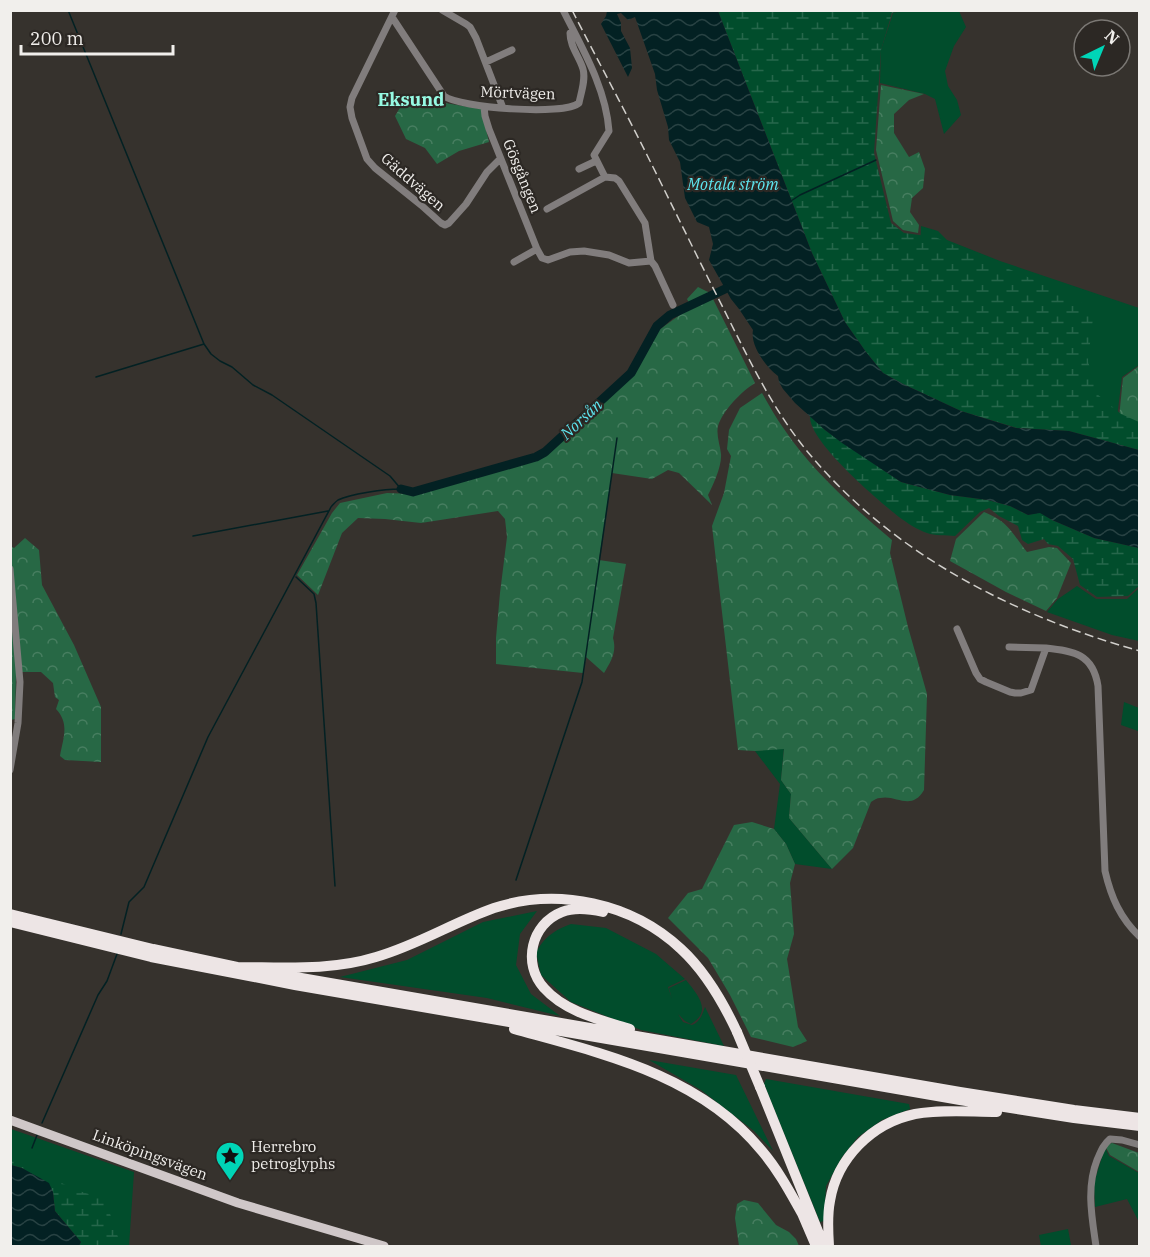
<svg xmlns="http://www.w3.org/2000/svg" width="1150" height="1257" viewBox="0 0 1150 1257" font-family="'IBM Plex Serif',serif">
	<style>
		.green { fill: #014d2c }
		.forest { fill: url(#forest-crowns) }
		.wetland { fill: url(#wetland-marsh) }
		.water { fill: url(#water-waves) }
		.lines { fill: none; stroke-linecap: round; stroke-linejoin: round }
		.stream { stroke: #032123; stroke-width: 1.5 }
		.river { stroke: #032123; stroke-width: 9 }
		.minor { stroke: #817d7d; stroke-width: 7 }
		.major { stroke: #cfc7c8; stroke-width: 9 }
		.highway { stroke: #ede5e5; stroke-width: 10 }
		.rail { stroke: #d1cfcb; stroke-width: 1.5; stroke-dasharray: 9 4.5; stroke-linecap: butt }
		.highway-bridge { stroke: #ede5e5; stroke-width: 10 }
		.labels { text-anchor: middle; stroke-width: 4.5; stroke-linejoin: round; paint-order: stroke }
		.street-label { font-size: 15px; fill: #f1efec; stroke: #2c2824 }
		.poi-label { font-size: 15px; fill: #f1efec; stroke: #2c2824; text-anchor: start }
		.water-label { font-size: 16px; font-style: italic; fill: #5ee7f1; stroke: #2c2824 }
		.quarter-label { font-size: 18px; font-weight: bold; fill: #96fae3; stroke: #2c2824 }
	</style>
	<defs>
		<pattern id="forest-crowns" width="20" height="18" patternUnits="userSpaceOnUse" patternTransform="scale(1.5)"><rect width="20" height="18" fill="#276845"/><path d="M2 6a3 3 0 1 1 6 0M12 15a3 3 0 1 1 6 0" fill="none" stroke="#477e60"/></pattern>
		<pattern id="wetland-marsh" width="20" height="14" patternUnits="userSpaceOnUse" patternTransform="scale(1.5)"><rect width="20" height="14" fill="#014d2c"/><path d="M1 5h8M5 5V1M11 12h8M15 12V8" fill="none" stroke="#26674b"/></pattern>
		<pattern id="water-waves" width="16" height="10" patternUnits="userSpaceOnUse" patternTransform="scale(1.5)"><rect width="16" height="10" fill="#032123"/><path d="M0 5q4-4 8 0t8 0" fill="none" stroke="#284243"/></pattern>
	</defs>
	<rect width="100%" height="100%" fill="#36322d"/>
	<path class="green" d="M905,10L959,11L966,27L954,46L945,71L948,86L957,100L961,115L944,134L935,99L925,94L880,83L881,50L893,13Z
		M921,226L938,231L947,240L1000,261L1139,308V365L1122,377L1117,417L920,255Z
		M1077,586L1096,599H1127L1139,588V641L1112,635L1047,612L1058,599Z
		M1124,702L1139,708V734L1138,731L1121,725Z
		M784,748L781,780L791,794L789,818L832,869L795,864L786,844L774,829L780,784L755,751Z
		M537,911L520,934L516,965L531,994L560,1016L487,998L340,977L407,960L483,922Z
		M571,924L606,928L656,954L685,979L668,987L672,999L669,988L686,980C697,994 713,1011 691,1024L685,1021L678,1014L683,1022L692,1025C700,1022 702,1015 705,1007L724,1046L641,1030L571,1002L541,975L536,952C546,936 553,931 571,924Z
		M649,1060L736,1075L773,1151L754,1131L701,1090Z
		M766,1079L909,1104L910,1109L882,1120L858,1137L842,1157L826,1186L824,1221L820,1222L764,1084Z
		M11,1129L134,1172L129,1246H114L92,1200L11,1162Z
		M1105,1147L1109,1156L1139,1173V1222L1127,1199L1095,1207L1094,1183Z
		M1068,1229L1071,1245L1060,1246H1041L1039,1235Z"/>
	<path class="forest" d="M881,85L924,94L909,100L894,114V133L909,157L919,152L925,169L923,188L912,198L910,212L919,225L918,233L903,230L893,221L876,150Z
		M437,97L445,103L481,109L489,142L459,151L437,164L425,148L406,139L395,116L401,106Z
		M698,287L710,293L755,383C742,391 723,410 718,426C716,435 720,445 721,454C722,466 713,485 708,495L712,505L679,473L668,470L652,479L612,473L599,560L626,564L613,638C617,652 611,661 604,673L586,657L583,673L496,664V638L500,593L507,537L505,519L498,511L421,523L385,519L358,518L342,533L318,595L297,575L332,513L340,503L387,493L413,494L529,462L548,454L632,376L640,364L656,332L691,307L687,299Z
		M1139,366V427L1119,418L1123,378Z
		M762,393C769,405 776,418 784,429C813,472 853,507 892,540L890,553L908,627L927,694L924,790C911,812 896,794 880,798C877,798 874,800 871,802L853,848L832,869L789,818L791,794L781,780L784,749L755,751L738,750L712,526L724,493L731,456L727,449L729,430L740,408Z
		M984,512C1009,522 1011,532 1027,552L1049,547L1057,548L1071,563L1057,598L1046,611L1006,592L950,561L956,539Z
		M25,538L39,550L42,585L74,645L101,707V762L65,760L60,756C63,738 70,724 56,709L59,700L55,697L53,683L41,672H16L15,719L11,720L10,546L14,548Z
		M752,822L774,829L786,844L795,864L790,883L794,934L787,959L798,1027L807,1041L793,1047L751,1037L730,995L708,958L668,918L688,893L702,889L734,825Z
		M1112,1143L1139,1153V1172L1110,1155L1105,1146Z
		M744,1200L758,1203L776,1225L789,1232L796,1239L799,1246H739L735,1218L737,1204Z"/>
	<path class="wetland" d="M718,11H902L892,13L881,50L874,153L891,223L904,233L935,237L1039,282L1094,309L1088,361L1097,394L1121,414L1139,422V450L1069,431L1017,428L961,411L903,384L883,373L866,352L845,322L812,253Z
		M810,416L825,430L901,482L950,495L988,500L1010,506L1028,515L1040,512L1052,520L1094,538L1139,548V586L1128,596L1097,597L1080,585L1073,559L1058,546L1048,544L1044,539L1028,544L1022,540L1018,526L999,516L989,508L980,512L955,536C946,535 935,536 927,533C918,530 907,523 899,517C879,501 808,441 810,416Z
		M11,1160L79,1191L105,1199L121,1246H79L81,1242L55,1211L53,1192L22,1168L11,1165Z"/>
	<path class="water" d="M607,11H718L812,253L845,322L866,352L883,373L903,384L961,411L1016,428L1069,431L1139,450V548L1094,538L1052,520L1040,513L1028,515L1010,506L988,500L950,495L901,482L842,443L825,430L795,403L783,389L779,382L778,376C766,367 750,346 753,330L739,309L731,299L709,260L713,244L709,227L697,222L685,198L680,162L669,140L668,127L657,90L655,74L635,17L628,20L621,13L617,14L621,23V31L630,48L632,68L628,77L601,24L606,16Z
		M11,1165L22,1168L49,1183L53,1192L55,1211L81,1242L79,1246H11Z"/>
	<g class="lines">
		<path class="stream" d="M68,10L204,344L211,354L220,361L232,367L253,385L272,395L390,476L401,489
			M791,201L800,195L876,160
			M96,377L204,344
			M193,536L328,511
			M296,577L314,594L316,603L335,886
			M516,880L582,682L617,438
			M121,934L129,902L144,887L208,737L331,507C333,505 335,502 338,500C350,494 385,489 400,489
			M42,1123L98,995L107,981L117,954
			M32,1148L37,1135"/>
		<path class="river" d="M401,489L413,492L536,457L545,452L631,373L657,326L670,315L725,289"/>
		<path class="minor" d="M395,10L352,98L350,107L352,118L367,159L375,168L421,205L441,223L445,225L449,223L466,204L487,172L500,159
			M442,10L466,24L470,27L476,38L503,108
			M563,10C582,48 606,88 609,131L594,155L605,177
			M392,17L444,96C460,108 564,116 579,103C581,93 586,79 583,69C579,56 570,47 570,33L573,30
			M486,62L512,50
			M484,107L485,116L489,129L537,249L542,258L548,260L570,252L584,251L609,255L629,263L651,261
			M579,169L596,161
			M605,177L615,178L619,181L645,223L651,261L655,266L673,305
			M547,209L605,177
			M514,262L537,249
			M10,569L20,682L18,723L10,770
			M957,629L976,673L980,679L986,682L1010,692L1015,693H1021L1031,690L1046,648L1009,647
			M1046,648C1074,651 1093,654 1098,686L1105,871C1111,897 1120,918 1140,937
			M1096,1246C1092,1218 1086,1188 1097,1160C1101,1151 1103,1145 1110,1139L1122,1140L1140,1145"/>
		<path class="major" d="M10,1120L238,1203L384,1246"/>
		<path class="highway" d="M603,912C590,909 575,907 562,912C531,924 522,964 544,988C565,1012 601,1020 630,1029
			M10,914L153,949L237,967
			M10,922L151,957L295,985L960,1100L1074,1118L1140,1126
			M236,967C283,967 331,971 376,957C418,945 454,922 494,908C558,887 632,903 681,949C706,972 723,1002 737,1032
			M255,970L960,1092L1074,1110L1140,1118
			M514,1029C604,1054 700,1075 762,1151C779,1171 791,1194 804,1217
			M760,1087L824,1246
			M801,1211L816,1246
			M829,1246C828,1231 827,1216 830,1201C837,1158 872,1123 915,1114C942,1109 970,1112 997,1112"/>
		<path class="rail" d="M572,10C597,59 623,107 647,155C669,199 690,242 712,286C742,344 769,407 812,457C896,556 1017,617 1140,651"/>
		<path class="highway-bridge" d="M737,1032L760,1087"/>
	</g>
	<defs>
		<g id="sight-pin" transform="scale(1.5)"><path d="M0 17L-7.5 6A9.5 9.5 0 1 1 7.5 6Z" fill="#00d5b7" stroke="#2c2824"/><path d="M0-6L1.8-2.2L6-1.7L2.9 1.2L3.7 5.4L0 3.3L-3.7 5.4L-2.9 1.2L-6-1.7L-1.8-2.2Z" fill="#111"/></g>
	</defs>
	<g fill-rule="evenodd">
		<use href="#sight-pin" x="230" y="1156"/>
	</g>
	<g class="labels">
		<g class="street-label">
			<text transform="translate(518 93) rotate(2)" y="5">Mörtvägen</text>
			<text transform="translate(522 176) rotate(68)" y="5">Gösgången</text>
			<text transform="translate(413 182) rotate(41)" y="5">Gäddvägen</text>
			<text transform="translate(150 1155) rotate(20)" y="5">Linköpingsvägen</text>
		</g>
		<g class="poi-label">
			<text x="251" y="1152">Herrebro<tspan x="251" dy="17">petroglyphs</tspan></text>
		</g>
		<g class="water-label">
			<text x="733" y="190">Motala ström</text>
			<text transform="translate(581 419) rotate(-43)" y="6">Norsån</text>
		</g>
		<g class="quarter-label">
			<text x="411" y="106">Eksund</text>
		</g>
	</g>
	<rect width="1150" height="1257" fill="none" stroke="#f1efec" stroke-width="24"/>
	<g transform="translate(1102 48) rotate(43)"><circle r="28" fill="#2c2824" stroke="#7b7874" stroke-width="1.5"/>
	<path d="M0-4.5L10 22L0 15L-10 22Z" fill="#00d5b7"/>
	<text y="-9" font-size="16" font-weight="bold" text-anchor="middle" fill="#f1efec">N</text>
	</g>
	<path d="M21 45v9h152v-9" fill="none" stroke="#f1efec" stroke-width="3"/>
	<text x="30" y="45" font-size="18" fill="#f1efec" stroke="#2c2824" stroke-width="4.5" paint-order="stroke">200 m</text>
</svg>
